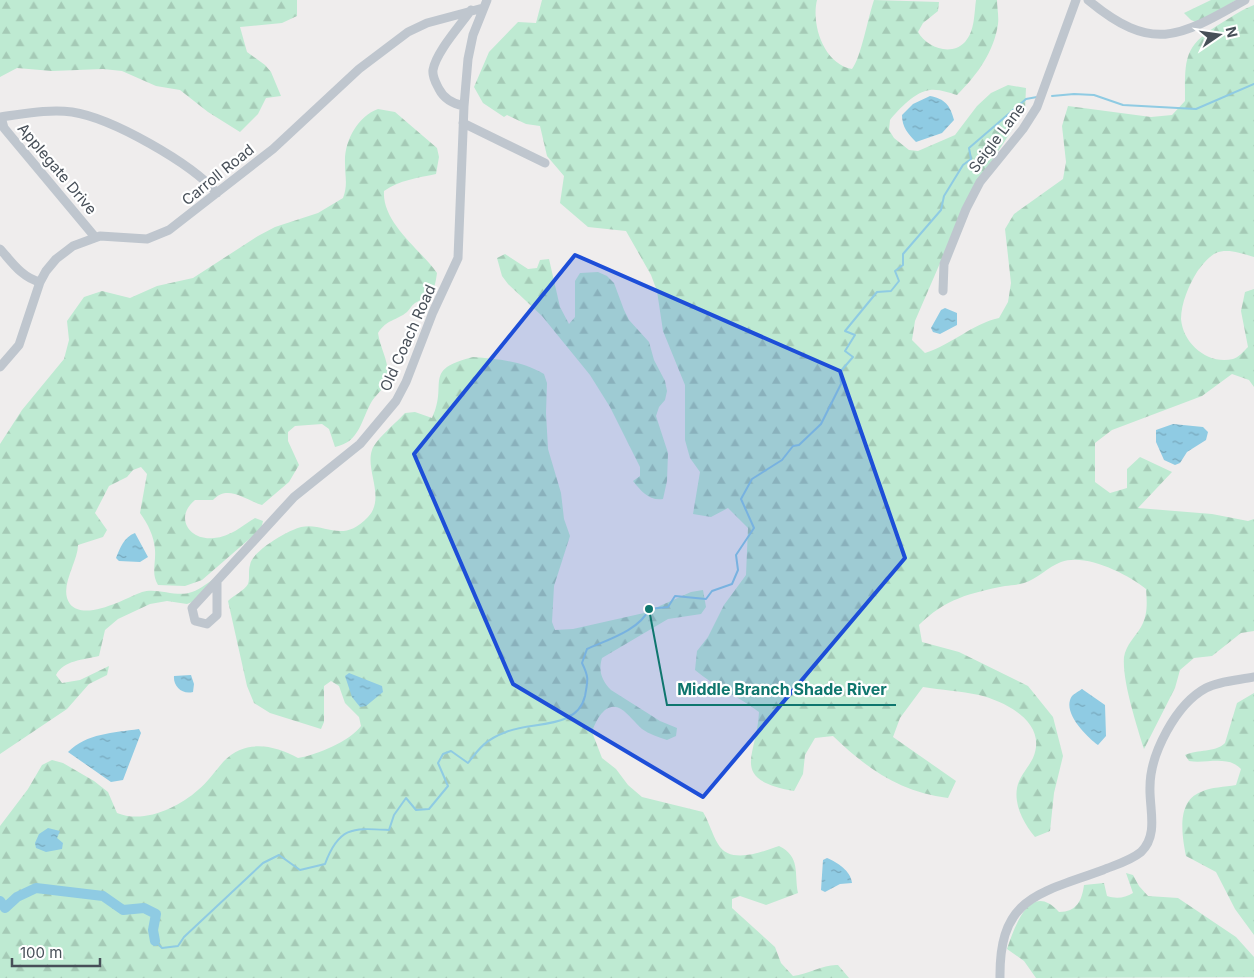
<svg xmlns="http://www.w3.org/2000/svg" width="1254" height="978" viewBox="0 0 1254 978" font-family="Inter,sans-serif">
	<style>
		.forest { fill: url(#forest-firs) }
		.water { fill: url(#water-ripples) }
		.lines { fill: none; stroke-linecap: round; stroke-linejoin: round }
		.stream { stroke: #8fcbe3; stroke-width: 2 }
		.river { stroke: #8fcbe3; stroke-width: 10 }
		.minor { stroke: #bfc6ce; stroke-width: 9 }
		.marked { fill: #1d4ed8; fill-opacity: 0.2; stroke: #1d4ed8; stroke-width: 4; stroke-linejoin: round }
		.labels { text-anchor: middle; stroke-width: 4.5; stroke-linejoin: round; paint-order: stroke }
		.street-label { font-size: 15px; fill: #474f58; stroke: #fff }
		.leader { fill: none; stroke: #0f766e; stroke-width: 2 }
		.callout-dot { fill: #0f766e; stroke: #fff; stroke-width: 2 }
		.callout-label { font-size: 16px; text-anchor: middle; font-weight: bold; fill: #0f766e; stroke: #fff; stroke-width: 4.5; stroke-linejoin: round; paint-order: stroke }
	</style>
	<defs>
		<pattern id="forest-firs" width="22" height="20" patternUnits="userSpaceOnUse" patternTransform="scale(1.25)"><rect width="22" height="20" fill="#beead2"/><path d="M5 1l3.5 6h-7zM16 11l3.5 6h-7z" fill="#a5cab6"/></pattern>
		<pattern id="water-ripples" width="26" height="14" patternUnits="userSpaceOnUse" patternTransform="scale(1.25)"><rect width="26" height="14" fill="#8fcbe3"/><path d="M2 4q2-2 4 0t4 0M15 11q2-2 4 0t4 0" fill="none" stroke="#77a7bb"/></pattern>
	</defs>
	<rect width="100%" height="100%" fill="#efeded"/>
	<path class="forest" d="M0,0H297V16L282,23L240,27L247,52L265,65L271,72L281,96L266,98L258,114L240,132L208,112L180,90L156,86L122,71L103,69L52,71L17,68L0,77Z
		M542,0H817C811,25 824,64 852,69C861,58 868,17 874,0L939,2L938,11L923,23L918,32C926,47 951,57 965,42C975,31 974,14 976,0H997C997,8 999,16 998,24C994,52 977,75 957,95C949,93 940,89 930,90C916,91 899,109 890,120L889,130L894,138L909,150L918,151L955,135L977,106L991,93L1008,85L1026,88L1025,110L969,196L915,321L912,340L925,353C953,344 972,324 999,318L1008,302L1011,283L1005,229L1014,214L1063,179L1066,162L1062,126L1068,106L1151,117L1172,115L1185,101C1185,57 1183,46 1223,22C1233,16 1243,9 1254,5V257C1243,254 1228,248 1216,253C1209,256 1201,266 1197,272C1189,285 1181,303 1181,319C1183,344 1208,365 1233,359C1238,358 1244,351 1248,347L1241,311L1245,292L1254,289V387L1249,380L1232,374L1202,396L1112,430L1095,443V482L1110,493L1127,488V469L1140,457L1172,472L1138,508L1212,514L1248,521L1254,519V631L1241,633L1212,656L1194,658L1180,670L1175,688L1144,749C1137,726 1122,681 1124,657C1126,645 1135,637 1141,627C1148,615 1147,602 1146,589C1127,574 1086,553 1061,562C1048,567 1037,579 1024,583C1018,585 1011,585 1005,586C970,593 945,599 919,625L922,642L959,652L1028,686L1053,717L1063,756L1054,793L1050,831L1035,837C1024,824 1014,806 1017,788C1019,777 1028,768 1033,758C1048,723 1007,702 979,695C961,691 941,690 923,687L900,718L893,737L956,781L948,798C900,792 866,768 833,736L815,738L805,755L803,774L794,791C728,779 757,757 759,712C738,696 715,687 695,670L697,651L708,637L724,605L746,575L748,528L728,508L711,517L693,514L700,472L690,458L685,440V385L663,331L657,291L651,275L626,231L588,227L560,203L564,176L547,156L540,126L526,124L507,115L504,117L483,103L474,87L489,52L518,22L536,23Z
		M1211,0H1236L1198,23L1191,20L1184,13Z
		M378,109L395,112L437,148L439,157L436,174C417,178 400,180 384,191C382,223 420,249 437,273C434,294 432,294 415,303C411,306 410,309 407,312C396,321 387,319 378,333C380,347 388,360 388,374C388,386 378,392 372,401C361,420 360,442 335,447L329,429L322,424L295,426L288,432V441L299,465L289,482L262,505C245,500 228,484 213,500H195C174,517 189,541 214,538C230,537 242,526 255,518L263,521L261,529L202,580L185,586L158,585C151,574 156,563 155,550C154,536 148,524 140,513L147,474L141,467L133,470L127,477L109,486L95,513L107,530L103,537L78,545C78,562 58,588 70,604C85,622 126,598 142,592C157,587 177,598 192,592C201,589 210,581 218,576L200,599L187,604L167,601L150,604L118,619L105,630L99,656C83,660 64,660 56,675L62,683L80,680L109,666L107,675L89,684L67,709L0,754V444L22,410L64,359L69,340L67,321L84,297L102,291L130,298L157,286L193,278L258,236L275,227L318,213L343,198C348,185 345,177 345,163C344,141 358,116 378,109Z
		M505,254L528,269L537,268L540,260L549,259L560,307L569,324L575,317V281L580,273L598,272L607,276L614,283L624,310L629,320L649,342L654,360L665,381L667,391L665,400L659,407L656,416L668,453L667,481L663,499C649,501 642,492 633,481L640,476V467L610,407L590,375L542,316L508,284L502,276L497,258Z
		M473,357C498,359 522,361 544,374L547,383L546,413L548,449L561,493L564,519L570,536L554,586L552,622L555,630L573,629L644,613L691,592L703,590L706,607L701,614L668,619L602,658C598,671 602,681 611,690L660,721L677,728L676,736L667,740C658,737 649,734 642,729C635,723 629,714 621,709C606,700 596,720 592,732L602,758L616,769L628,785L642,797L703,812C709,822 712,834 718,844C730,865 761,852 779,846C801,857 794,873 798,893L766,905L740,896L732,899V908L775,947L781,963L793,976C809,974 824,964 838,965L849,978H0V826L28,789L42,765L52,760L63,763L94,781L108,792L117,813C143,824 178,808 198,790C208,782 215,771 224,761C245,739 274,745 298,758C317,755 350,741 361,726L359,717L345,703L339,686L331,681L324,686V722L321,729L270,713L254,703L247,686L228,601C234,595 244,591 248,584C250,578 248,571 250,565C252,552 281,535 293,530C321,516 339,548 368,517C386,498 365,470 372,450C375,440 397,422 405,413L415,412L432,418C449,383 421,370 473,357Z
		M1254,693V935L1235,909L1216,872L1186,856C1182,836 1176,801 1201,792C1211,787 1225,787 1236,785L1241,769C1228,755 1206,764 1189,761L1185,755C1198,749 1215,753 1225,743L1237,703Z
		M1126,873L1133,875L1139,886L1148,896L1178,898L1236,937L1254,957V977L1036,978L1024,961L1007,949C1015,926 1030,880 1059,912C1077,912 1082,900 1084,885L1104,883L1107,896C1116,899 1125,898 1133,893Z"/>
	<path class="water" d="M930,96C945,99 950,105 954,120L942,133L916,142C908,134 902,127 902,115L913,104Z
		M945,308L957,313V325L940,334L933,332L931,328L941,310Z
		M1173,424L1203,427L1208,432L1206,440L1187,452L1180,463L1175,465L1164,460L1156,442V430Z
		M135,533L148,557L140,562L119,561L116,558C120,548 124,537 135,533Z
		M349,673L382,686L383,692L366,706L360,707L352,697L345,676Z
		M191,675L194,684L193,692C182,695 173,686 174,676Z
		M1082,689L1105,705L1106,736L1098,745C1087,737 1061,712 1072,696C1074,694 1079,691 1082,689Z
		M139,729L141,733L123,780L111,782L68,752C87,733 113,733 139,729Z
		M48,828L60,831L57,838L63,843L62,849L46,852L36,848L35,843L39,834Z
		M827,858C837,862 851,871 852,883L840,884L825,892L821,890L823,860Z"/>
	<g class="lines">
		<path class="stream" d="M1052,96L1074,94L1094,95L1123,105L1196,109L1254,84
			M155,941L162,948L178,946L184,937L263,863L279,855L300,870L325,864C339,826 353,828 389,830L394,815L406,798L416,810L429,809L448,786L438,763L443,754L451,751L468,763C480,747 487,739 506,732C532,721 577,730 585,696C588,680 589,677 582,663L587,649C607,640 640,630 649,609L668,607L675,596L706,599L712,591L732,584L738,570L736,555L754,528L741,499L752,479L782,460L793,446L799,445L821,424L841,384L840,372L853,357L845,351L855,335L845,331L877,292L891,291L899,281L895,271L903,265V254L941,210L944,196L963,165L971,159L969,148L1026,99L1037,97"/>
		<path class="river" d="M0,901L5,908L17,897L36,888L103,896L123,910L144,908L156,914L153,930L155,941"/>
		<path class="minor" d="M1088,0C1152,53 1178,38 1245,0
			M464,106C454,104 444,99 439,89C436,83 432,77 433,70C436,52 460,26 471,10
			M0,117C24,114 48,109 72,112C112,118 191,163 217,193
			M1,117L4,128L95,237
			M463,123L545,163
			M0,249C11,261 22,278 40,282
			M943,291L944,264L966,209L980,182L1023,129L1037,107L1076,0
			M0,367L19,345L40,282L46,271L56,259L73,246L100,236L147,239L169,230L273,149L359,69L408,32L427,23L483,8
			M217,583V615L207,624L195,621L192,608L294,497L360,444L396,401L406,382L433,312L458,258L464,106L468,59L473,35L487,0
			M1000,978C999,897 1038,894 1103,870C1115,865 1130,861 1141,852C1159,835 1149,808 1150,787C1150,754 1176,704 1206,688C1219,681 1239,680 1254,677"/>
	</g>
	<path class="marked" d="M575,255L840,371L905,558L703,797L513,684L414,454Z"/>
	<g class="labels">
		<g class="street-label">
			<text transform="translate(997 138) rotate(-53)" y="5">Seigle Lane</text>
			<text transform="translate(57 169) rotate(50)" y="5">Applegate Drive</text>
			<text transform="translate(218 175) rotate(-39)" y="5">Carroll Road</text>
			<text transform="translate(408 338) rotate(-66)" y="5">Old Coach Road</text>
		</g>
	</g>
	<path class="leader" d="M649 609L667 705H896"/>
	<circle class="callout-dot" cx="649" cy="609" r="5"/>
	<g class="callout-label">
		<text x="782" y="695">Middle Branch Shade River</text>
	</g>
	<g transform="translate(1219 35) rotate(77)" stroke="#ffffff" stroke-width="4" paint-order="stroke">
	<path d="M0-4L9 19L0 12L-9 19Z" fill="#474f58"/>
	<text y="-8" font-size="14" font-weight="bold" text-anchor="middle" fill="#474f58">N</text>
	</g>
	<path d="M12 958v8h88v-8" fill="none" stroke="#474f58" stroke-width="2.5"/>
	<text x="20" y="958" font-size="15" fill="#474f58" stroke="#ffffff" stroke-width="4" paint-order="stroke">100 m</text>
</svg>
